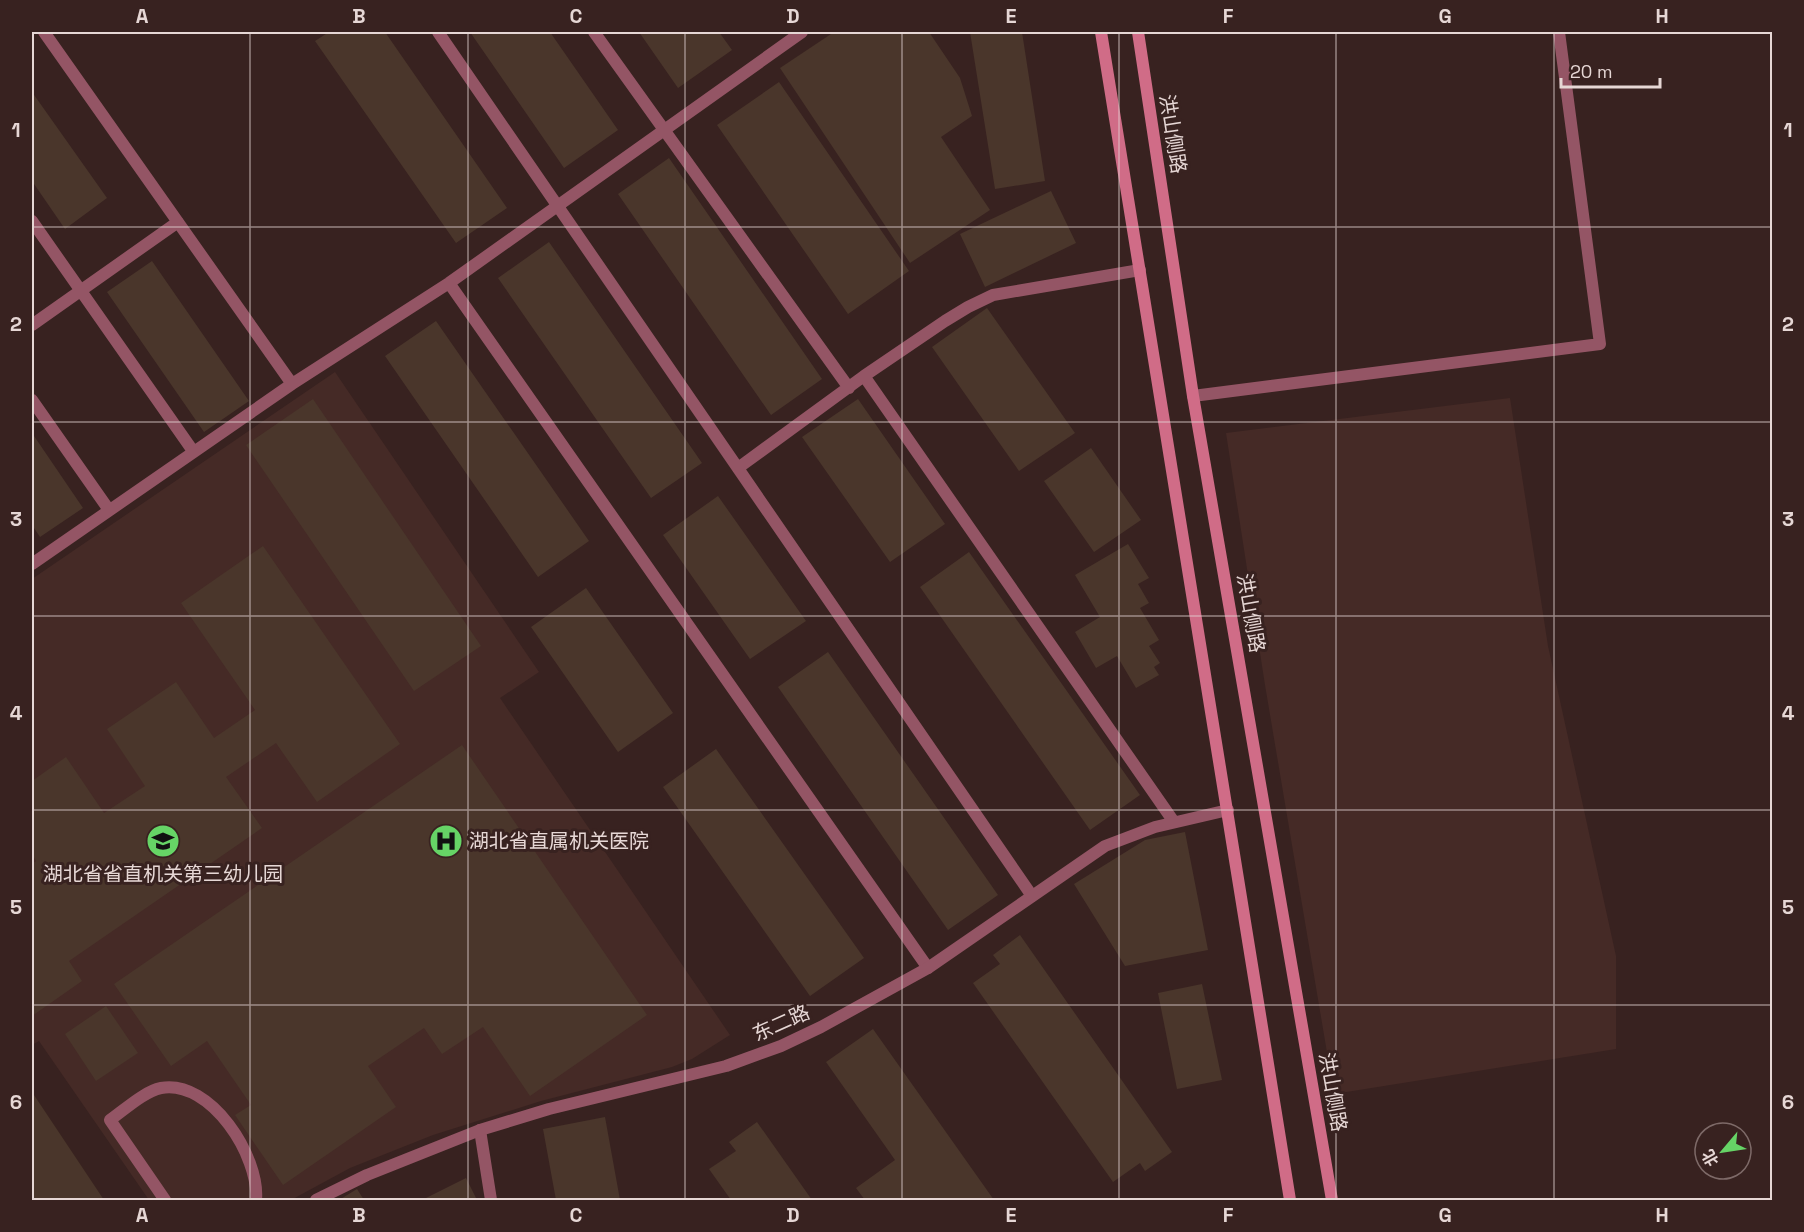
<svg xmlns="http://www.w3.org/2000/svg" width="1804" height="1232" viewBox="0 0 1804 1232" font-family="'Space Grotesk','Noto Sans SC',sans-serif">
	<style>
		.built { fill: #452a26 }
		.building { fill: #4a362b }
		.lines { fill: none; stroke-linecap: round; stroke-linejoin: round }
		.lane { stroke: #945565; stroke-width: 12 }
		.street { stroke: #945565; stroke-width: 12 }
		.secondary { stroke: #d06c87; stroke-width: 12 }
		.grid { fill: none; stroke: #e6d7d5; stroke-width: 1.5; stroke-opacity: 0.55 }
		.labels { text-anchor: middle; stroke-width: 6; stroke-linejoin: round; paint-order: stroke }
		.street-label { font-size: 20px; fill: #e6d7d5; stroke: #382220 }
		.poi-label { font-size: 20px; fill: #e6d7d5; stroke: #382220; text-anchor: start }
		.neatline { fill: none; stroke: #e6d7d5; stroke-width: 2 }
		.grid-label { font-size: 20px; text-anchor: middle; font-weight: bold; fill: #e6d7d5 }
	</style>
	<rect width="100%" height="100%" fill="#382220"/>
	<path class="built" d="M335,372L539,672L500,698L730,1035L692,1059L672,1067L541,1101L433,1135L350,1168L291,1200H149L39,1041L32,1045V579Z
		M1510,398L1548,646L1616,956V1049L1334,1094L1265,685L1226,433Z"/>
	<path class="building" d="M329,32H385L507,208L456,243L315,41Z
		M470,32H550L618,130L564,168Z
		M639,32H719L732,50L678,88Z
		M834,32H929L960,78L972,116L941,137L990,210L910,263L780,68Z
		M970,32H1022L1045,181L995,189Z
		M779,82L909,271L848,314L717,125Z
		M32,92L107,198L65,229L32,181Z
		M669,158L822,379L771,415L618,194Z
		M1051,191L1076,243L985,287L960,234Z
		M549,242L702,463L651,498L498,278Z
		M152,261L249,401L204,432L107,292Z
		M987,308L1075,433L1019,471L932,347Z
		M436,321L589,541L538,577L385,356Z
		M313,399L481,646L414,691L246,445Z
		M858,399L945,524L890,562L802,437Z
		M32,433L83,508L40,537L32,525Z
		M1091,448L1141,520L1094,552L1044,481Z
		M718,496L806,621L750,659L663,535Z
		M1128,544L1149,578L1138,584L1149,603L1140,608L1159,640L1149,646L1160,663L1154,667L1159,675L1136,688L1117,656L1096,668L1075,632L1100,617L1075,575Z
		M263,546L400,744L317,802L276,743L226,777L262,828L69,961L82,981L32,1016V864L36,861L32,854V781L66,757L104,813L145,786L107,729L176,682L214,738L255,710L181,603Z
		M969,552L1140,795L1090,830L920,587Z
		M586,588L673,713L618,752L531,627Z
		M828,652L998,895L948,930L778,687Z
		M462,745L647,1015L530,1096L483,1027L442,1054L424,1028L368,1066L396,1107L283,1185L235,1115L251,1105L207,1041L171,1066L114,984Z
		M716,749L864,958L810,996L663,787Z
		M1185,832L1208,950L1125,966L1074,884L1145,840Z
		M1020,935L1172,1152L1145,1171L1140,1163L1113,1182L973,983L1000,964L993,955Z
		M1202,984L1222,1080L1177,1089L1158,993Z
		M106,1006L138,1053L96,1081L65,1034Z
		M873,1029L994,1200H865L856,1188L895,1160L826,1062Z
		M32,1092L104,1200H32Z
		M605,1117L620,1200H556L543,1129Z
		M757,1122L812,1200H731L709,1169L736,1151L729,1142Z
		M466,1178L477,1200H422Z
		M357,1189L364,1200H339Z"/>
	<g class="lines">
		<path class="lane" d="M44,32L292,384
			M438,32L1032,896
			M594,32L849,388
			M32,221L193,451
			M449,283L928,968
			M32,325L178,222
			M864,376L1174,822
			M1193,396L1600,344L1559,32
			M32,400L109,510
			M738,468L864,376L945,321L968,307L993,295L1140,270
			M32,564L292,384L449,283L802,32
			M480,1130L491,1200
			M165,1200L110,1120C124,1110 145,1091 161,1088C211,1079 260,1157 256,1200"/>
		<path class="street" d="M316,1200L367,1175L480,1130L549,1109L726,1066L781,1046L821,1027L928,968L1105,846L1155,827L1228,810"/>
		<path class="secondary" d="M1101,32L1290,1200
			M1138,32L1193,396L1332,1200"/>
	</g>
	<path class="grid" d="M250,32V1200M468,32V1200M685,32V1200M902,32V1200M1119,32V1200M1336,32V1200M1554,32V1200M32,227H1772M32,422H1772M32,616H1772M32,810H1772M32,1005H1772"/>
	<defs>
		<g id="school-disc" transform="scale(1.725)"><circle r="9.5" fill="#66d466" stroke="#382220"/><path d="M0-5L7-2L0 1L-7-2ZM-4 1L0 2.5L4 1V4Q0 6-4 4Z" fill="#111"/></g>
		<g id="hospital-disc" transform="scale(1.725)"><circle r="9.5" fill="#66d466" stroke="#382220"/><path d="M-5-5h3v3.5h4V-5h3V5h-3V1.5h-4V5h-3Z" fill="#111"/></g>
	</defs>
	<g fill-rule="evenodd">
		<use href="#school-disc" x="163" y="841"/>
		<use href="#hospital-disc" x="446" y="841"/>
	</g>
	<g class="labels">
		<g class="street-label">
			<text transform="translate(1173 134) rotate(81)" y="7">洪山侧路</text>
			<text transform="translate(1251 613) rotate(80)" y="7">洪山侧路</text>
			<text transform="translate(781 1023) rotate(-24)" y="7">东二路</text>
			<text transform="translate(1333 1092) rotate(80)" y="7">洪山侧路</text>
		</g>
		<g class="poi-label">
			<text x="469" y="848">湖北省直属机关医院</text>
			<text x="163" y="881" text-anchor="middle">湖北省省直机关第三幼儿园</text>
		</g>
	</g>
	<rect width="1804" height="1232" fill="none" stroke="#382220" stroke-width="66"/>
	<g transform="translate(1723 1151) rotate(241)"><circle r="28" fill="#382220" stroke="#7e6a68" stroke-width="1.5"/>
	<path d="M0-4.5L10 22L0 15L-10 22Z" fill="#66d466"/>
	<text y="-9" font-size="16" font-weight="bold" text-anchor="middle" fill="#e6d7d5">北</text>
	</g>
	<path d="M1561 78v9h99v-9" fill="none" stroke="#e6d7d5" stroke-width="3"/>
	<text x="1570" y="78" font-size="18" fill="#e6d7d5" stroke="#382220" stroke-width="4.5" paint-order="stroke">20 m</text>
	<rect x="33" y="33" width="1738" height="1166" class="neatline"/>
	<g class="grid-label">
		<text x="142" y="23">A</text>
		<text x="359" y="23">B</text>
		<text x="576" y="23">C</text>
		<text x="793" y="23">D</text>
		<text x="1011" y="23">E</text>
		<text x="1228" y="23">F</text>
		<text x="1445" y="23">G</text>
		<text x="1662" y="23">H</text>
		<text x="16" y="137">1</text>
		<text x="1788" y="137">1</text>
		<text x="16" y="331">2</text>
		<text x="1788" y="331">2</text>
		<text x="16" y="526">3</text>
		<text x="1788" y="526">3</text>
		<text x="16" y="720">4</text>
		<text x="1788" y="720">4</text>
		<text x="16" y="914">5</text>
		<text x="1788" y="914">5</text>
		<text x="16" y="1109">6</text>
		<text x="1788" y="1109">6</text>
		<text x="142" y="1222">A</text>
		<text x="359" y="1222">B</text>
		<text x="576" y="1222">C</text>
		<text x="793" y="1222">D</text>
		<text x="1011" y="1222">E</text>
		<text x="1228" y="1222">F</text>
		<text x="1445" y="1222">G</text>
		<text x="1662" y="1222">H</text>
	</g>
</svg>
